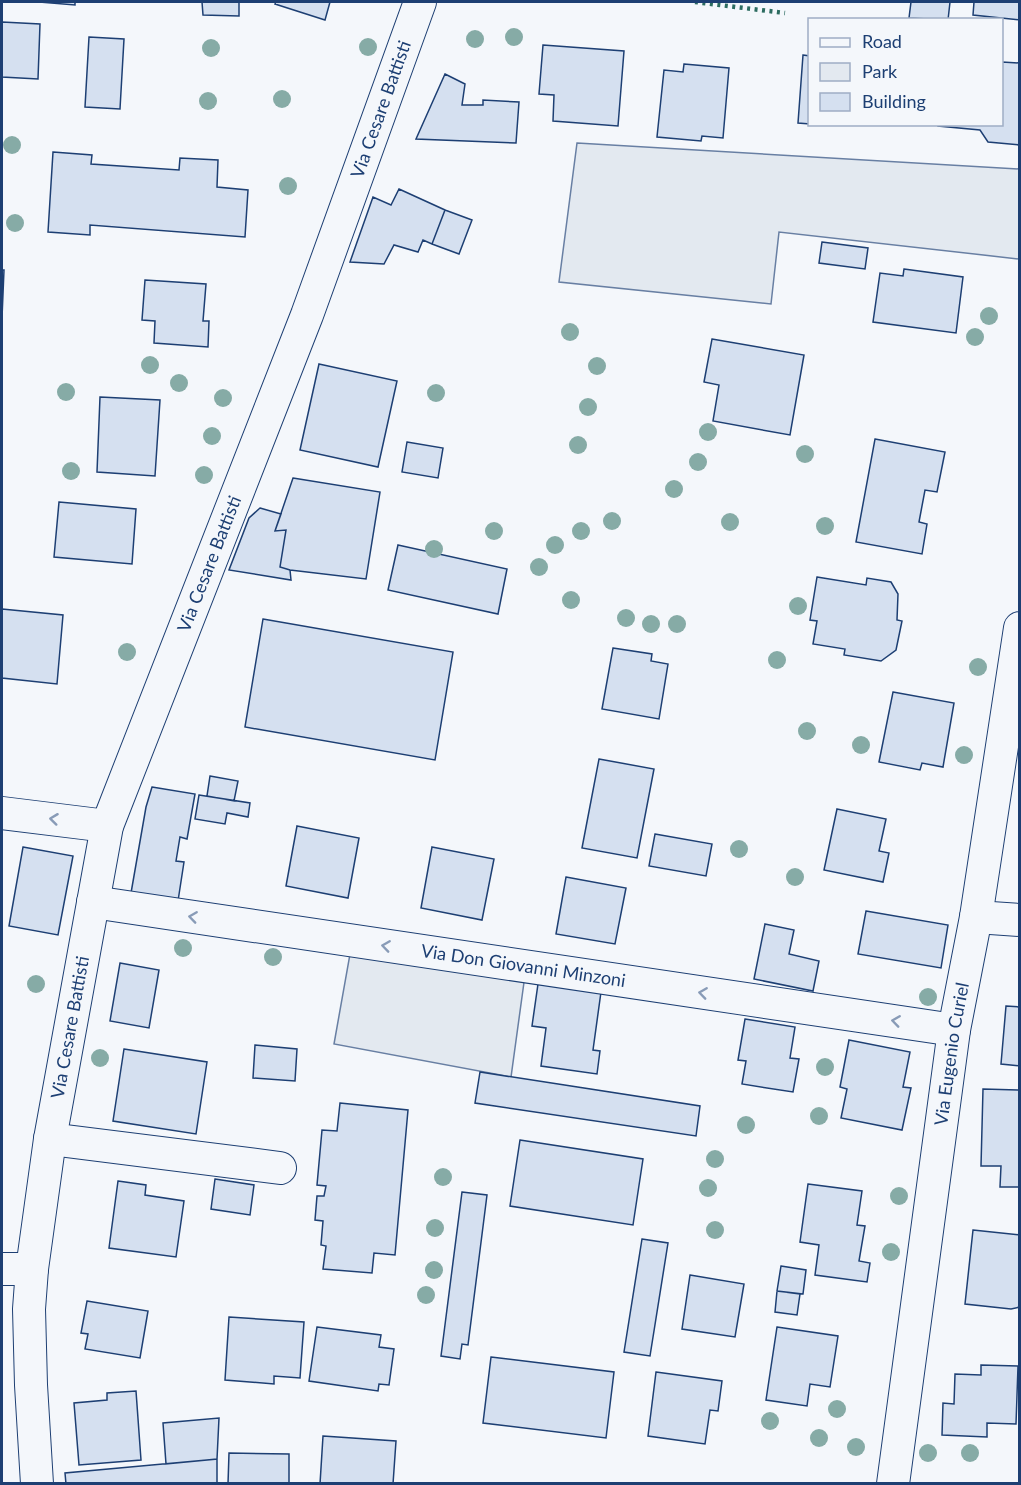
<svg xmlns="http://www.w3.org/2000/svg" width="1021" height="1485" viewBox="0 0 1021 1485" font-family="Lato,sans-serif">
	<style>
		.green { fill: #e3e9f0; stroke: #687fa3; stroke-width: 1.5 }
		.building { fill: #d5e0f0; stroke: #1d3f73; stroke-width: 1.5 }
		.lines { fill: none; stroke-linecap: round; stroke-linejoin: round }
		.minor-casing { stroke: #1d3f73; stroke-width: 34 }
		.minor { stroke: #f4f7fb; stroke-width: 32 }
		.hedge { stroke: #2c6c60; stroke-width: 4.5; stroke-dasharray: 3 4.5; stroke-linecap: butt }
		.tree { fill: #86aba6 }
		.oneway { stroke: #889bb7 }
		.labels { text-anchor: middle; stroke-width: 4.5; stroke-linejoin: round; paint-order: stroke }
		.street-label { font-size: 18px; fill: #1d3f73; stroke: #f4f7fb }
	</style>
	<rect width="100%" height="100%" fill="#f4f7fb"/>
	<path class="green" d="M577,143L1019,169V259L779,232L771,304L559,282Z
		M350,954L525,975L511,1077L334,1044Z"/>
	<path class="building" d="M39,2H75V5Z
		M202,2H239V16L203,15Z
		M276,2H330L325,20L275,4Z
		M911,2H950L948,20L909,18Z
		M974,2H1020V20L973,15Z
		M2,22L40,24L38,79L2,77Z
		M89,37L124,39L120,109L85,107Z
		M543,45L624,51L618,126L553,121L554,95L539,94Z
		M803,55L810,56V124L798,123Z
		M1002,62L1020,63V145L988,142L980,130L938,126V124H1002Z
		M684,64L729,68L723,138L702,136L701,141L657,137L664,70L683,72Z
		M445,74L465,84L462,105H483V100L519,102L516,143L416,139Z
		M53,152L92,155L91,164L179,170L180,158L218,160L217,187L248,190L245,237L90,225V235L48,232Z
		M399,189L445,210L432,244L423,240L418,252L394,245L384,264L350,262L373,197L391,205Z
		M445,210L472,220L459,254L432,244Z
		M822,242L868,248L865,269L819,263Z
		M904,269L963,277L956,333L873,322L880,273L903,276Z
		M2,270H4L2,318Z
		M145,280L206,284L203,321H209L208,347L154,343L155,321L142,320Z
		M712,339L804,355L790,435L713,421L719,385L704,382Z
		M319,364L397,381L378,467L300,450Z
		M100,397L160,400L155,476L97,472Z
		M875,439L945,452L937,492L925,490L919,522L927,524L922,554L856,542Z
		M407,442L443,448L438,478L402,472Z
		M293,478L380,492L366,579L290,570L280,567L286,530L275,531Z
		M59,502L136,509L132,564L54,557Z
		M260,508L281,514L275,531L286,530L280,567L290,570L291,580L229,570L249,518Z
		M398,545L507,569L498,614L388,590Z
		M817,577L866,585L867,578L891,582L898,594L897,620L902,621L896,650L881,661L844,655L845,649L813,644L817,621L810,620Z
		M2,609L63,615L57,684L2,678Z
		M263,619L453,652L435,760L245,727Z
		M613,648L652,654L651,661L668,664L659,719L602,709Z
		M893,692L954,703L943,767L922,763L920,770L879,762Z
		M599,759L654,769L637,858L582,848Z
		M210,776L238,781L234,801L207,796Z
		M152,787L195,794L187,839L180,837L176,861L184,862L178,901L131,893L146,807Z
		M199,795L250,803L248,817L227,813L225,824L195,819Z
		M837,809L886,819L879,851L889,853L883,882L824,870Z
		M297,826L359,838L348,898L286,886Z
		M655,834L712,844L706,876L649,866Z
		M23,847L73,856L58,935L9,926Z
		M432,847L494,859L482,920L421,908Z
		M566,877L626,888L615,944L556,934Z
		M866,911L948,925L941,968L858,954Z
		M765,924L794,930L789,954L819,961L813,991L754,979Z
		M120,963L159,970L149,1028L110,1021Z
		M538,984L601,992L593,1050L600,1051L597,1074L541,1066L546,1028L532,1026Z
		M1006,1006L1020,1007V1066L1001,1064Z
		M745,1019L795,1027L790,1058L799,1059L793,1092L742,1084L746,1061L738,1060Z
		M849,1040L910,1052L903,1087L911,1088L902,1130L841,1118L847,1089L840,1087Z
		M255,1045L297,1049L295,1081L253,1078Z
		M124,1049L207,1062L196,1134L113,1121Z
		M480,1072L700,1106L696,1136L475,1103Z
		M983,1089L1020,1090V1187H1000L1001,1166H981Z
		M340,1103L408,1110L395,1255L374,1253L372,1273L323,1269L326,1246L321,1245L323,1221L315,1220L317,1196H324L326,1186L317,1185L322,1130L337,1131Z
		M520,1140L643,1159L633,1225L510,1206Z
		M215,1179L254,1185L250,1215L211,1209Z
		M118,1181L146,1185L145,1195L184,1201L176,1257L109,1248Z
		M808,1184L862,1191L857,1225L865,1226L859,1261L870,1263L867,1282L815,1275L819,1245L800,1242Z
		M462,1192L487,1195L468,1345L462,1344L460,1359L441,1356Z
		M973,1230L1020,1235V1307L1011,1309L965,1304Z
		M642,1239L668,1243L650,1356L624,1352Z
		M781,1266L806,1270L803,1294L777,1291Z
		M690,1275L744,1284L735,1337L682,1329Z
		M777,1291L800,1294L797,1315L775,1312Z
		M87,1301L148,1311L140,1358L85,1349L88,1334L81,1333Z
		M229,1317L304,1322L300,1378L274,1376V1384L225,1380Z
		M317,1327L381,1335L379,1347L394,1349L389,1385L379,1384L378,1391L309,1381Z
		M777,1327L838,1336L830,1387L810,1384L807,1406L766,1400Z
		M491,1357L614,1372L606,1438L483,1423Z
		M981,1365L1018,1366L1016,1424L987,1423V1437L942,1435L943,1403L954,1404L955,1374L981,1375Z
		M656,1372L722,1381L718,1411L710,1410L705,1444L648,1436Z
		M136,1391L141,1460L79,1465L74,1403L107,1400V1393Z
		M219,1418L217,1459L166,1464L163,1423Z
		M323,1436L396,1441L393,1484H320Z
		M229,1453L289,1454V1484H228Z
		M217,1459V1484H66L65,1473Z"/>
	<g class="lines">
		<g class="minor-casing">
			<g id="minor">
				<path d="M2,813L107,826"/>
				<path id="s1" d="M93,902L954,1030"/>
				<path d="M976,917L1020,920"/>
				<path d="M50,1139L280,1168"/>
				<path d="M2,1269H32"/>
				<path id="s2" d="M37,1484L31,1385L29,1309L32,1269L50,1139L107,826L307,315L420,2"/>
				<path id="s3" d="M893,1484L954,1030L976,917L1020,628"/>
			</g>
		</g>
		<use href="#minor" class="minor"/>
		<path class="hedge" d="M695,2L785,13"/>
	</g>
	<g class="tree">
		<circle cx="514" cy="37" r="9"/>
		<circle cx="475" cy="39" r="9"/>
		<circle cx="368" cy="47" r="9"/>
		<circle cx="211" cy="48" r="9"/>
		<circle cx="282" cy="99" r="9"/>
		<circle cx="208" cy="101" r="9"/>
		<circle cx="12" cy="145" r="9"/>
		<circle cx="288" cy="186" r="9"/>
		<circle cx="15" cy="223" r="9"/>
		<circle cx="989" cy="316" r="9"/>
		<circle cx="570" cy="332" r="9"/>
		<circle cx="975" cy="337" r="9"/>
		<circle cx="150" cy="365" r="9"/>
		<circle cx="597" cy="366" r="9"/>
		<circle cx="179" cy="383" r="9"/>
		<circle cx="66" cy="392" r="9"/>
		<circle cx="436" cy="393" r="9"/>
		<circle cx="223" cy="398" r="9"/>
		<circle cx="588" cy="407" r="9"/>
		<circle cx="708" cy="432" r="9"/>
		<circle cx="212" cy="436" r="9"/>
		<circle cx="578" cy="445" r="9"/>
		<circle cx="805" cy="454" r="9"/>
		<circle cx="698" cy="462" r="9"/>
		<circle cx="71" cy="471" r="9"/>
		<circle cx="204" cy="475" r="9"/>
		<circle cx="674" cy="489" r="9"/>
		<circle cx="612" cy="521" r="9"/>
		<circle cx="730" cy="522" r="9"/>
		<circle cx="825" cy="526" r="9"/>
		<circle cx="494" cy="531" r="9"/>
		<circle cx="581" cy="531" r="9"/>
		<circle cx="555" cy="545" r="9"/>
		<circle cx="434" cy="549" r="9"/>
		<circle cx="539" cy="567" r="9"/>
		<circle cx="571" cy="600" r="9"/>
		<circle cx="798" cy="606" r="9"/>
		<circle cx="626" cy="618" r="9"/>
		<circle cx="651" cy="624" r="9"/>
		<circle cx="677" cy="624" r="9"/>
		<circle cx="127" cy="652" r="9"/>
		<circle cx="777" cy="660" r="9"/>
		<circle cx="978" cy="667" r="9"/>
		<circle cx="807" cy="731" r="9"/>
		<circle cx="861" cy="745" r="9"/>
		<circle cx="964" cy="755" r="9"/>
		<circle cx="739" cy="849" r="9"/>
		<circle cx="795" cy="877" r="9"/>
		<circle cx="183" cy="948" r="9"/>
		<circle cx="273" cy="957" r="9"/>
		<circle cx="36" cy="984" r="9"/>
		<circle cx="928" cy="997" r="9"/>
		<circle cx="100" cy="1058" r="9"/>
		<circle cx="825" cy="1067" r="9"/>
		<circle cx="819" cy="1116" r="9"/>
		<circle cx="746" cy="1125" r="9"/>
		<circle cx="715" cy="1159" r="9"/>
		<circle cx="443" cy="1177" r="9"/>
		<circle cx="708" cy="1188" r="9"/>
		<circle cx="899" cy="1196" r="9"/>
		<circle cx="435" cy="1228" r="9"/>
		<circle cx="715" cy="1230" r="9"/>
		<circle cx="891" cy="1252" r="9"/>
		<circle cx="434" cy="1270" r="9"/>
		<circle cx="426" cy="1295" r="9"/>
		<circle cx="837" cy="1409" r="9"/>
		<circle cx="770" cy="1421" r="9"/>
		<circle cx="819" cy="1438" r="9"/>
		<circle cx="856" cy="1447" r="9"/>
		<circle cx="928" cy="1453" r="9"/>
		<circle cx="970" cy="1453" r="9"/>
	</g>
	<defs><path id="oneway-chevron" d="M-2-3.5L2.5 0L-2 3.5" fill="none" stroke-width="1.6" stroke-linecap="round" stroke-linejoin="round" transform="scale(1.5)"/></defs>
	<g class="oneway">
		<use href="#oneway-chevron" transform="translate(54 819) rotate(-173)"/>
		<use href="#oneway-chevron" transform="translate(193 917) rotate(-172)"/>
		<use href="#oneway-chevron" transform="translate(386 946) rotate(-172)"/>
		<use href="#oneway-chevron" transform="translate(703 993) rotate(-172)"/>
		<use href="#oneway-chevron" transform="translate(896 1021) rotate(-172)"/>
	</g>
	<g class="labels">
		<g class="street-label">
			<text dy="6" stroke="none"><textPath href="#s2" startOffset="1432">Via Cesare Battisti</textPath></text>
			<text dy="6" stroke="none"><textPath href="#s2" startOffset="946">Via Cesare Battisti</textPath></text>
			<text dy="6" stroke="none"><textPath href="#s1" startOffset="435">Via Don Giovanni Minzoni</textPath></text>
			<text dy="6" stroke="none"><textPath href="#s2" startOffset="460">Via Cesare Battisti</textPath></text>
			<text dy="6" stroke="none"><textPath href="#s3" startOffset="434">Via Eugenio Curiel</textPath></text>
		</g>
	</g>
	<rect width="1021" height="1485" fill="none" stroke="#1d3f73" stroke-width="6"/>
	<rect x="808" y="18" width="195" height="108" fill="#f4f7fb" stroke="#9eadc5" stroke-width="1.5"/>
	<rect x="820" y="38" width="30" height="9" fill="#f4f7fb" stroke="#9eadc5" stroke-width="1.5"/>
	<text x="862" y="48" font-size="18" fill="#1d3f73">Road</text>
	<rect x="820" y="63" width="30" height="18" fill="#e3e9f0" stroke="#9eadc5" stroke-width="1.5"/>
	<text x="862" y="78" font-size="18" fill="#1d3f73">Park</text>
	<rect x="820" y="93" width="30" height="18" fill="#d5e0f0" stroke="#9eadc5" stroke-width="1.5"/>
	<text x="862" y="108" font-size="18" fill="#1d3f73">Building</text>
</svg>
